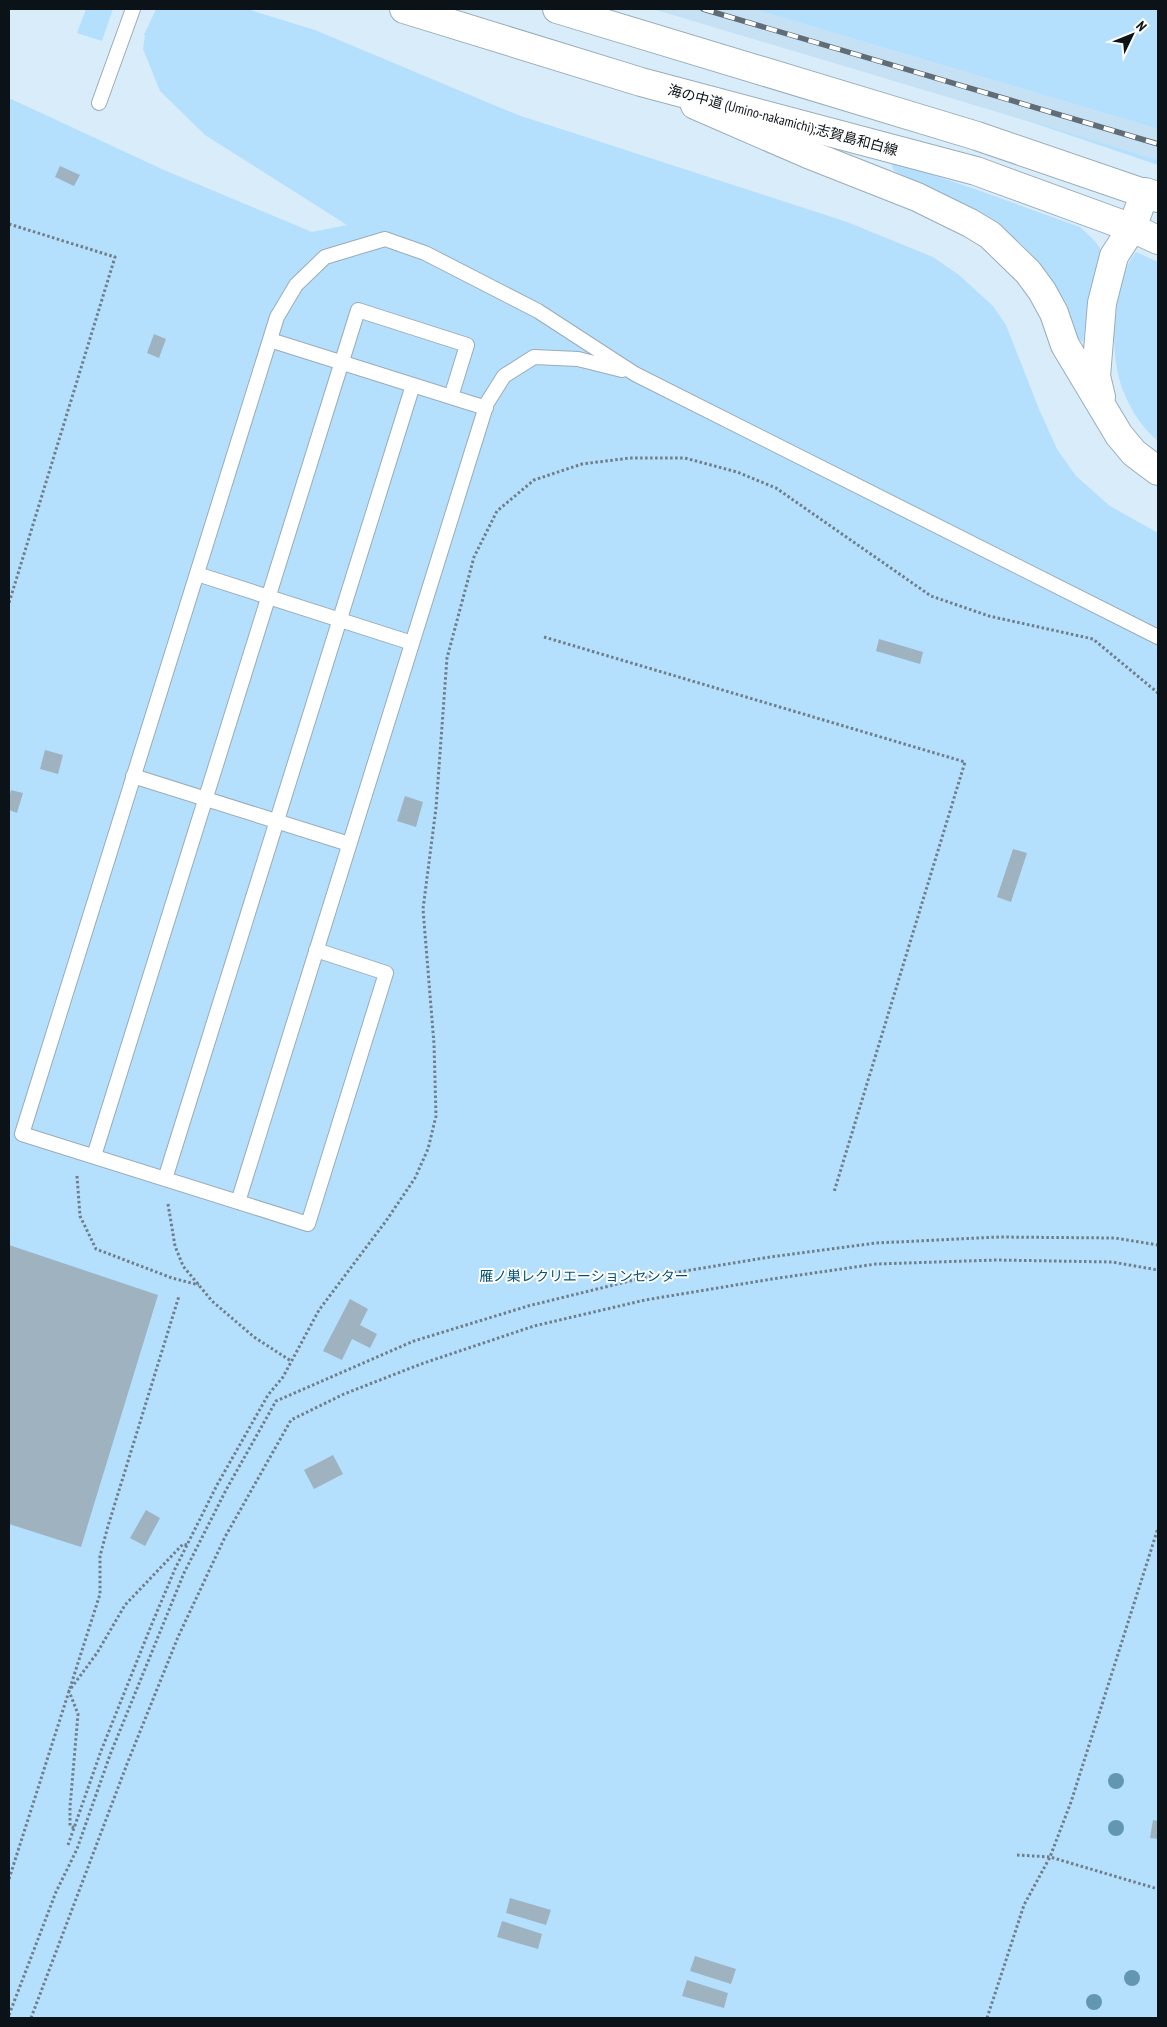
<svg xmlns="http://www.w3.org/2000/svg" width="1167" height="2027" viewBox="0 0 1167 2027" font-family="'PT Sans Narrow','Noto Sans JP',sans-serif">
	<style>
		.built { fill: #c6e1f4 }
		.green { fill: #b4e0fe }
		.building { fill: #9fb2bf }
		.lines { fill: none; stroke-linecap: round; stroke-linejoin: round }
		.service-casing { stroke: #98acb9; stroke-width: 16 }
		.tertiary-casing { stroke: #98acb9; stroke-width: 30 }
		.primary-casing { stroke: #98acb9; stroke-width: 30 }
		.path { stroke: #717e88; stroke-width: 3; stroke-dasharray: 2.5 2.5; stroke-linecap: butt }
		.service { stroke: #fff; stroke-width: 14 }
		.tertiary { stroke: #fff; stroke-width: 28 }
		.primary { stroke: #fff; stroke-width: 28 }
		.rail-casing { stroke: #616d76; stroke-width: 5.5 }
		.rail { stroke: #fff; stroke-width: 4; stroke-dasharray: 11; stroke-linecap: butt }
		.tree { fill: #6397b1 }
		.labels { text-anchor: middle; stroke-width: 4; stroke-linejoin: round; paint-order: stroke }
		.street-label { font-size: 14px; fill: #0c1318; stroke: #fff }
		.park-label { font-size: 14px; fill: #035176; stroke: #fff }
	</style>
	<rect width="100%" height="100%" fill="#d8ecfa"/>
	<path class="built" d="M653,9H754L1158,129V160Z"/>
	<path class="green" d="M86,9H113L102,41L77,33Z
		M156,9H247L315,30L518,115L847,222L933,257L959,275L993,306L1006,325L1039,409L1057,449L1076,476L1110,506L1158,533V2018H9V98L164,170L312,232L347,225L205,135L160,91L143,49L145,35L143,33H145Z
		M754,9H1158V129Z
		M1007,114L1158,160V165Z
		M891,163L903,165L972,188L1080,227L1095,241L1101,250L1089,300L1083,342L1075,337C1069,318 1063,297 1052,280C1014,223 953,200 894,171Z
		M1136,252L1158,262V441C1144,430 1132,412 1125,395C1108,359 1110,283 1136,252Z"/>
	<path class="building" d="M60,166L80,175L74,186L55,177Z
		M154,334L166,339L159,358L147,353Z
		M879,639L923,652L920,664L876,651Z
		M45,750L63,755L58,774L40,769Z
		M11,790L23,793L17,813L9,810V799Z
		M405,796L423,802L416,827L397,821Z
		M1013,849L1027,853L1011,902L997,897Z
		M9,1245L158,1295L81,1547L9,1524Z
		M350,1299L368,1309L360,1325L377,1334L370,1348L352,1339L342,1360L323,1351Z
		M333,1455L343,1474L314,1489L304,1470Z
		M146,1510L160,1518L145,1546L130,1538Z
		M1153,1820L1158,1821V1839L1150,1838Z
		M510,1898L551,1910L546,1925L506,1913Z
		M502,1921L542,1934L538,1949L497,1937Z
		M695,1956L736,1969L731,1984L690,1971Z
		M687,1980L728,1993L724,2008L682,1996Z"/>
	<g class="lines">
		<g class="service-casing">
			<path id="service" d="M99,103L133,9
				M270,340L486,408
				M197,574L412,643
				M133,776L349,844
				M316,950L386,973L308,1224L22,1134L277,317L296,285L325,257L385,239L425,253L538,311L635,374L1158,637
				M94,1156L358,310L467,345L451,397
				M165,1179L413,385
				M238,1202L487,403L504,376L534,357L578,359L622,370"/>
		</g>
		<g class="tertiary-casing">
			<path id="tertiary" d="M695,105L808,154L917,197L970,223L990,235L1028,272L1042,291L1054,313L1065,345L1119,435L1134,453L1158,471
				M1101,397L1096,376L1102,303L1114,256L1132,228L1145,192L1158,196"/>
		</g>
		<g class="primary-casing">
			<path id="primary" d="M404,9L641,82L976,171L1132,228L1158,240
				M557,9L977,136L1158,198"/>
		</g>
		<path class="path" d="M9,224L115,257L9,603
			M544,637L965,762L834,1192
			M77,1176L80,1216L96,1249L172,1278L199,1285
			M168,1204L175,1246L183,1266L212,1301L254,1337L291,1361
			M74,1828L70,1826V1807L78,1714L69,1691L97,1653L125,1605L183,1544L187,1545
			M68,1845L101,1751L151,1626L175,1569L217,1485L268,1395L283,1377L319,1310L386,1221L415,1178L428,1149L436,1116L434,1044L423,909L436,808L447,658L474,557L497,511L534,480L582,464L630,458H685L737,472L776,488L931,596L989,616L1093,639L1158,693
			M1017,1855L1050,1857L1158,1889
			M9,1879L100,1594V1556L108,1526L179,1296
			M9,2015L56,1892L77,1849L110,1755L184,1573L226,1490L276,1401L414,1341L528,1306L642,1278L770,1257L876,1243L999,1237L1115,1238L1158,1245
			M31,2018L127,1764L178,1637L225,1537L291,1420L344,1394L421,1364L534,1326L645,1300L772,1279L876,1264L996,1260L1112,1262L1158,1270
			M987,2018L1024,1905L1050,1857L1071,1802L1158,1528"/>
		<use href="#service" class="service"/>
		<use href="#tertiary" class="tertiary"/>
		<use href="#primary" class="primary"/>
		<g class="rail-casing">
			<path id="rail" d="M703,9L1158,144"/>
		</g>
		<use href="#rail" class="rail"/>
	</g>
	<g class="tree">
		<circle cx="1116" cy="1781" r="8"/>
		<circle cx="1116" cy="1828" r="8"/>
		<circle cx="1132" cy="1978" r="8"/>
		<circle cx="1094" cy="2002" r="8"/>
	</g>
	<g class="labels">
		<g class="street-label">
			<text transform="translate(783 120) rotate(15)" y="5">海の中道 (Umino-nakamichi);志賀島和白線</text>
		</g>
		<g class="park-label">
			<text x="584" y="1281">雁ノ巣レクリエーションセンター</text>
		</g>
	</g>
	<rect width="1167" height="2027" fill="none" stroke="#0c1318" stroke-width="20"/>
	<g transform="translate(1132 35) rotate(47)" stroke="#ffffff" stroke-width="4" paint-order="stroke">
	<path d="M0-4L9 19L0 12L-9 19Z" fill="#0c1318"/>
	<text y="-8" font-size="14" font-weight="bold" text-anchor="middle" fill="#0c1318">N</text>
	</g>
</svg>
